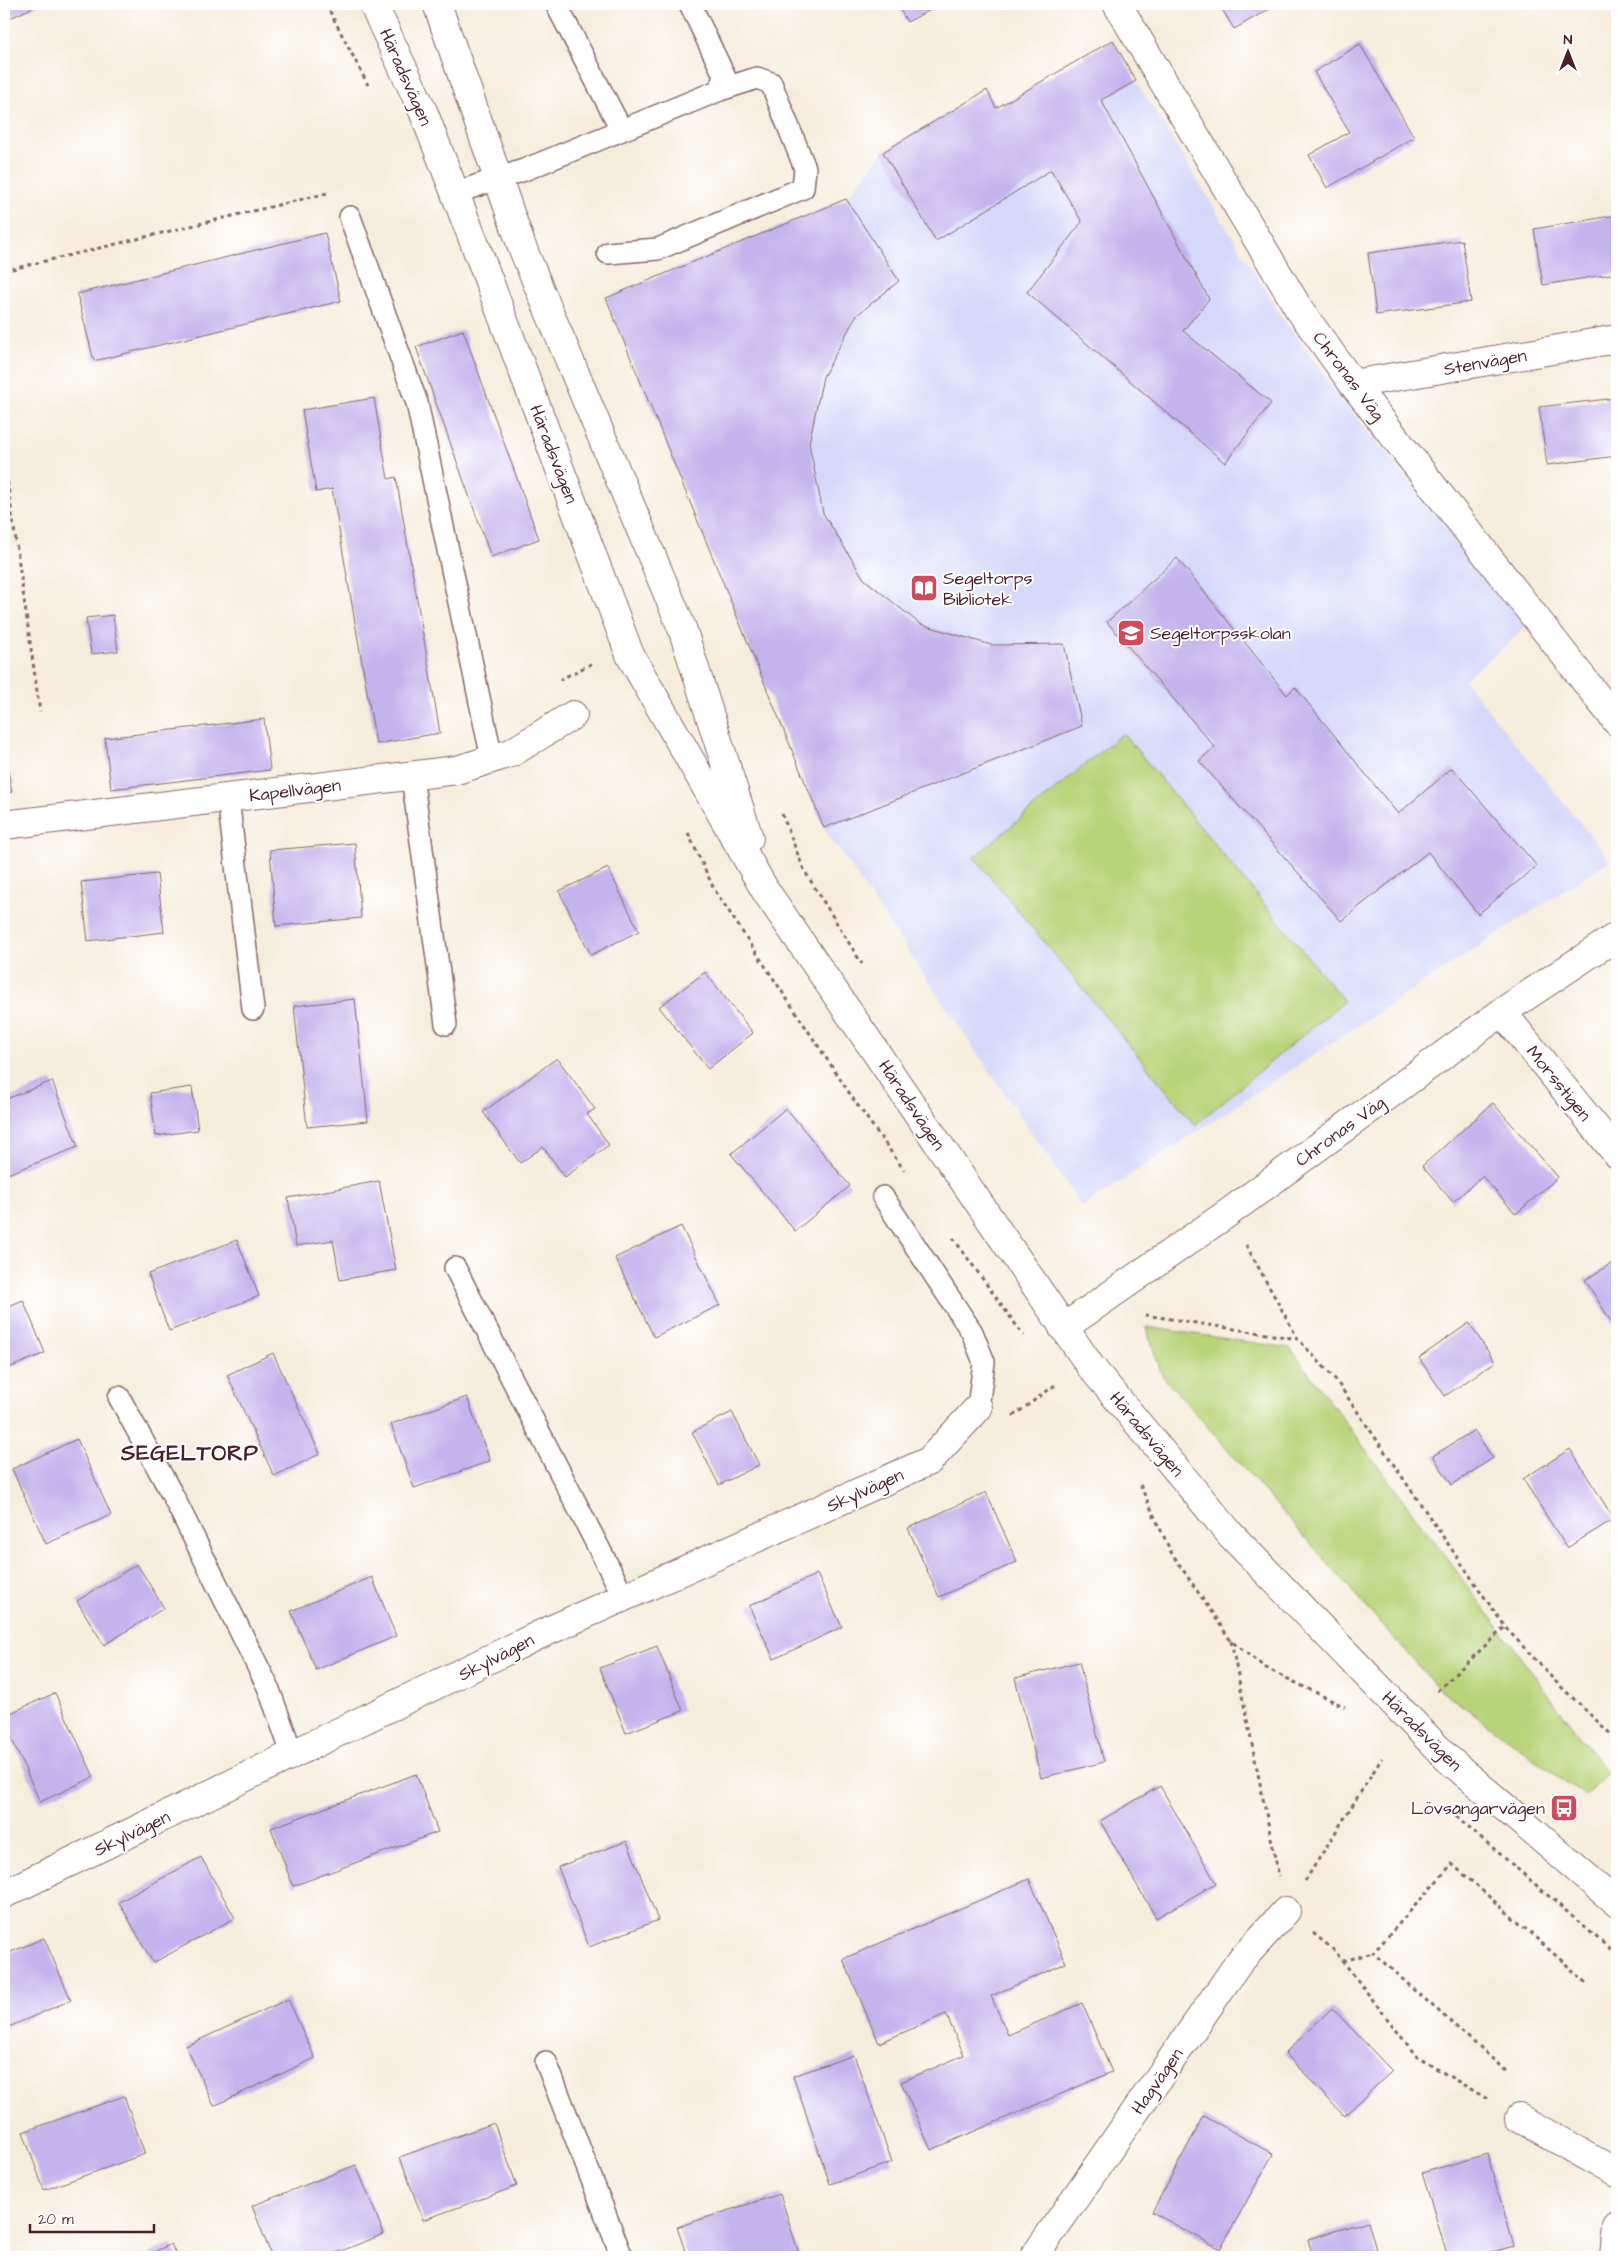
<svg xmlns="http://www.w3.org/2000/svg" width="1621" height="2261" viewBox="0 0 1621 2261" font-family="'Architects Daughter',sans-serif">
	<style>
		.built { fill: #d5d8f9 }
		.green { fill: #b8d479; stroke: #817a52 }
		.building { fill: #c4b4ed }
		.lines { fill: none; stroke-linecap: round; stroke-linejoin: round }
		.lane-casing { stroke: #866769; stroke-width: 24 }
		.street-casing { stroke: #866769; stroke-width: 30 }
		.secondary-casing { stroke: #866769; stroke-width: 30 }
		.path { stroke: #866769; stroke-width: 3; stroke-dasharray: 4 4; stroke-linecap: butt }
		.lane { stroke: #fff; stroke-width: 21 }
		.street { stroke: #fff; stroke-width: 28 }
		.secondary { stroke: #fff; stroke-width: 28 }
		.labels { text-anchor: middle; stroke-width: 4; stroke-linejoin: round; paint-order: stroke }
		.street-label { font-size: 18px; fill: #4a1f2b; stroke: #fff }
		.poi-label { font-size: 18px; fill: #4a1f2b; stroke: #fff; text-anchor: start }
		.district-label { font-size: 22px; font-weight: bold; letter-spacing: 1px; fill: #4a1f2b; stroke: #fff }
	</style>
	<rect width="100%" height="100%" fill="#fff"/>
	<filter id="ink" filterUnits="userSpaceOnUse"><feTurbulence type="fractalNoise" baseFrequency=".02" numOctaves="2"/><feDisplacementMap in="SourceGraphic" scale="10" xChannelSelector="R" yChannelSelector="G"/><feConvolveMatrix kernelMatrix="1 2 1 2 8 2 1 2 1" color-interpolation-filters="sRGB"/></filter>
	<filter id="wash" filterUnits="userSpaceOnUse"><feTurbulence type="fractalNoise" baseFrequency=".0096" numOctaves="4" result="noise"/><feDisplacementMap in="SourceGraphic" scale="20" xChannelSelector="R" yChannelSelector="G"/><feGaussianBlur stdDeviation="1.12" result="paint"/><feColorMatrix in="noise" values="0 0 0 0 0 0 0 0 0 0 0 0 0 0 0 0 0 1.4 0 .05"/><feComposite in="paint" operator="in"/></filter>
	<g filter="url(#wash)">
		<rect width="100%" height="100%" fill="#f6eddc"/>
		<path class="built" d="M1113,40L1136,81L1282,317L1344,402L1528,623L1509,643L1464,680L1610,860L1082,1207L824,828L606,298L846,199L883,152L987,90L997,108Z"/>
		<path class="green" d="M1123,733L1344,1001L1195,1125L974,857Z
			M1146,1327L1290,1348L1607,1773L1584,1796L1436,1686L1162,1375Z"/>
		<g id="blocks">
			<path class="building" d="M4,4H40L4,21Z
				M897,4H942L907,22Z
				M1219,4H1278L1234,29Z
				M1113,40L1136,81L1101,100L1209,299L1183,331L1271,403L1225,463L1027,292L1082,222L1051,170L936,241L883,152L987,90L996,108Z
				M1360,44L1414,137L1327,188L1309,155L1349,132L1314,72Z
				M846,199L899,281L856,316L823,377L809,443L823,513L864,579L920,624L991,645L1064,644L1082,726L824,828L606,298Z
				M1617,215V273L1543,285L1534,229Z
				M325,233L341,301L94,361L77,294Z
				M1462,240L1471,302L1376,315L1368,253Z
				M463,330L539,539L491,557L416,347Z
				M374,398L388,479L396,477L440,733L376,744L332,489L316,492L302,410Z
				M1617,398V456L1547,465L1539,407Z
				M1177,558L1287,695L1295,687L1398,814L1452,768L1537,866L1478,914L1428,852L1341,921L1199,761L1215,747L1107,622Z
				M113,615L118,651L91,654L86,618Z
				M264,719L270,770L111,789L105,738Z
				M4,748L12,792L4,793Z
				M355,843L361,918L276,926L270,850Z
				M608,868L639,931L591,955L559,891Z
				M157,874L164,932L88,941L81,882Z
				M705,972L753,1033L708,1069L659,1007Z
				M355,999L368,1121L307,1127L294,1006Z
				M557,1058L595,1109L587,1114L609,1145L565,1177L543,1147L520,1163L483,1112Z
				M52,1081L78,1147L5,1175L4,1100Z
				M192,1087L198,1130L156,1136L150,1093Z
				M1493,1103L1558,1177L1516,1214L1482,1176L1453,1202L1422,1166Z
				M786,1108L850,1186L795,1231L731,1154Z
				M379,1181L396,1270L340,1280L333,1240L296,1246L288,1198Z
				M681,1226L720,1305L654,1337L615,1258Z
				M237,1240L259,1296L169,1331L148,1274Z
				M1617,1260V1331L1585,1280Z
				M23,1300L45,1353L4,1370V1308Z
				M1469,1323L1495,1362L1445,1396L1419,1358Z
				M273,1353L320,1454L274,1476L227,1375Z
				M467,1397L490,1461L414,1488L391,1424Z
				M732,1412L759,1465L719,1485L692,1432Z
				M1474,1430L1493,1458L1452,1485L1433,1456Z
				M77,1439L111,1515L46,1544L12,1469Z
				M1570,1449L1614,1519L1567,1548L1523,1479Z
				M986,1492L1017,1562L939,1597L908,1528Z
				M137,1564L164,1608L104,1645L77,1601Z
				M817,1574L842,1627L774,1659L749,1606Z
				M372,1577L396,1636L316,1670L291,1611Z
				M657,1646L683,1711L626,1733L600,1668Z
				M1079,1662L1104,1762L1041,1778L1015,1678Z
				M55,1693L94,1777L40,1802L4,1722V1716Z
				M416,1774L438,1832L293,1886L271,1828Z
				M1160,1786L1216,1883L1156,1918L1100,1821Z
				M627,1841L658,1920L589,1947L558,1867Z
				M201,1857L235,1918L153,1963L119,1902Z
				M1029,1879L1066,1963L991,1996L1008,2035L1082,2003L1112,2072L931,2150L901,2082L964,2055L946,2014L879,2043L843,1959Z
				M44,1938L71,2000L4,2029V1955Z
				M288,1999L315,2058L214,2106L186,2046Z
				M1332,2008L1392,2071L1344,2116L1285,2053Z
				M854,2055L892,2162L830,2184L793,2076Z
				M124,2096L145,2154L44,2190L23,2132Z
				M1204,2116L1273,2154L1220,2249L1152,2212Z
				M494,2123L517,2186L423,2220L400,2157Z
				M1487,2154L1514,2246L1475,2257H1448L1422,2173Z
				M356,2165L384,2234L326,2257H272L252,2206Z
				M780,2194L800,2257H687L677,2227Z
				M1368,2221L1378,2257H1313L1308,2239Z
				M171,2244L177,2257H143Z"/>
		</g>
	</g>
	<g filter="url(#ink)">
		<use href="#blocks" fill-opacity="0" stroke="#866769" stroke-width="1"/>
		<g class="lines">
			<g class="lane-casing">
				<path id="lane" d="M556,4L621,129
					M690,4L724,75L720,90
					M455,193L524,170L720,90L757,78L771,83L805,168L803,188L658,249L608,253
					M350,217L417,403L492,759
					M412,776L446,1024
					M228,798L253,1009
					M883,1197L972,1332L984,1362L978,1408
					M455,1268L624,1597
					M119,1397L173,1496L268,1687L293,1756
					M546,2062L622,2257"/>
			</g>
			<g class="street-casing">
				<path id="street" d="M1117,4L1299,309L1353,384L1617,722
					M1353,384L1617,339
					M4,825L457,770L511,753L573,715
					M1502,1012L1617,1154
					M1063,1328L1228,1213L1502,1012L1617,936
					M4,1894L539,1635L929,1461L978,1408
					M1519,2118L1617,2173
					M1034,2257L1240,1961L1286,1911
					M1614,2257L1617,2225"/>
			</g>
			<g class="secondary-casing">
				<path id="secondary" d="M373,4L423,111L481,260L630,655L765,890L1091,1367L1231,1535L1448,1759L1617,1903
					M437,4L522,247L682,628L749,838"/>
			</g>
			<path class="path" d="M326,4L368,85
				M4,271L328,193
				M4,362V383
				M4,458L40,712
				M561,681V679L595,662
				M782,814L804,870L862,964
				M688,833L714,889L854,1100L904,1170
				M953,1238L1024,1336
				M1246,1245L1298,1339L1335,1379L1505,1627L1556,1682L1617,1740
				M1145,1315L1298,1339
				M1013,1416L1058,1383
				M1140,1485L1171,1552L1231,1641L1266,1668L1345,1707
				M1231,1641L1279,1877
				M1437,1691L1505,1627
				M1456,1816L1617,1955
				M1305,1881L1382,1758
				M1313,1933L1335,1951L1417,2057L1489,2100
				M1343,1961L1373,1953
				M1506,2071L1373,1953L1452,1864L1587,1983"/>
			<use href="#lane" class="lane"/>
			<use href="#street" class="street"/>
			<use href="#secondary" class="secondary"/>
		</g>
	</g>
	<defs>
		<g id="library-square" transform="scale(1.4375)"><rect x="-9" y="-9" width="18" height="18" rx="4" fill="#d1495b" stroke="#fff"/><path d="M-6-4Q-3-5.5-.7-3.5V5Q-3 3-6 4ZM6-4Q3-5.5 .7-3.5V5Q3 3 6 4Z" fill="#fff"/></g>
		<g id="school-square" transform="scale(1.4375)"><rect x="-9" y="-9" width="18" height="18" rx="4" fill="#d1495b" stroke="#fff"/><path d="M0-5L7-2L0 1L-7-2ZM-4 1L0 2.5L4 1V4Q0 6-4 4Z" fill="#fff"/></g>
		<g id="bus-square" transform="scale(1.4375)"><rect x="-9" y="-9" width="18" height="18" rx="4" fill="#d1495b" stroke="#fff"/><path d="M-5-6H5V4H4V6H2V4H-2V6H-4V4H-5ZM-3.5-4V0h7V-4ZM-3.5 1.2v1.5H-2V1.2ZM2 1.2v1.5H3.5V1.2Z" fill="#fff"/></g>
	</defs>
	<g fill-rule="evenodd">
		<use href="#library-square" x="924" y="588"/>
		<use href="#school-square" x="1131" y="633"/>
		<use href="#bus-square" x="1564" y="1808"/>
	</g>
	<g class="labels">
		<g class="street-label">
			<text transform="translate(406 77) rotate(66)" y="6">Häradsvägen</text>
			<text transform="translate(1485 362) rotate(-10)" y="6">Stenvägen</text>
			<text transform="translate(1349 376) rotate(53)" y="6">Chronas Väg</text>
			<text transform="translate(554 454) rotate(69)" y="6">Häradsvägen</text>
			<text transform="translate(295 790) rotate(-7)" y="6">Kapellvägen</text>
			<text transform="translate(1559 1083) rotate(51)" y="6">Morsstigen</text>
			<text transform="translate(912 1105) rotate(56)" y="6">Häradsvägen</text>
			<text transform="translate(1340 1131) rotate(-36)" y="6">Chronas Väg</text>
			<text transform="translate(1147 1434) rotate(50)" y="6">Häradsvägen</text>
			<text transform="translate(865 1490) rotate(-24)" y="6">Skylvägen</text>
			<text transform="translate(496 1657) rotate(-27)" y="6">Skylvägen</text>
			<text transform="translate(1422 1731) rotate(45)" y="6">Häradsvägen</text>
			<text transform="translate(132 1833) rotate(-26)" y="6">Skylvägen</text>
			<text transform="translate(1157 2081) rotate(-55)" y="6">Hagvägen</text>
		</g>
		<g class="poi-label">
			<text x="943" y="584">Segeltorps<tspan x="943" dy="21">Bibliotek</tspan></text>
			<text x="1150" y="639">Segeltorpsskolan</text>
			<text x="1545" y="1814" text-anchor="end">Lövsångarvägen</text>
		</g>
		<g class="district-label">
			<text x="190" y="1460">SEGELTORP</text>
		</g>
	</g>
	<rect width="1621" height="2261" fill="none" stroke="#fff" stroke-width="20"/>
	<g transform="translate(1568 52)" stroke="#ffffff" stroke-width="4" paint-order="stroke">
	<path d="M0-4L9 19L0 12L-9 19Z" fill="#4a1f2b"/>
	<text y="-8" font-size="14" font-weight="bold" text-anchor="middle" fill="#4a1f2b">N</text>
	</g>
	<path d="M30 2224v8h124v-8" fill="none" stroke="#4a1f2b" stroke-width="2.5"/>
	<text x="38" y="2224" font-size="15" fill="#4a1f2b" stroke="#ffffff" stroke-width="4" paint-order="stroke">20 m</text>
</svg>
